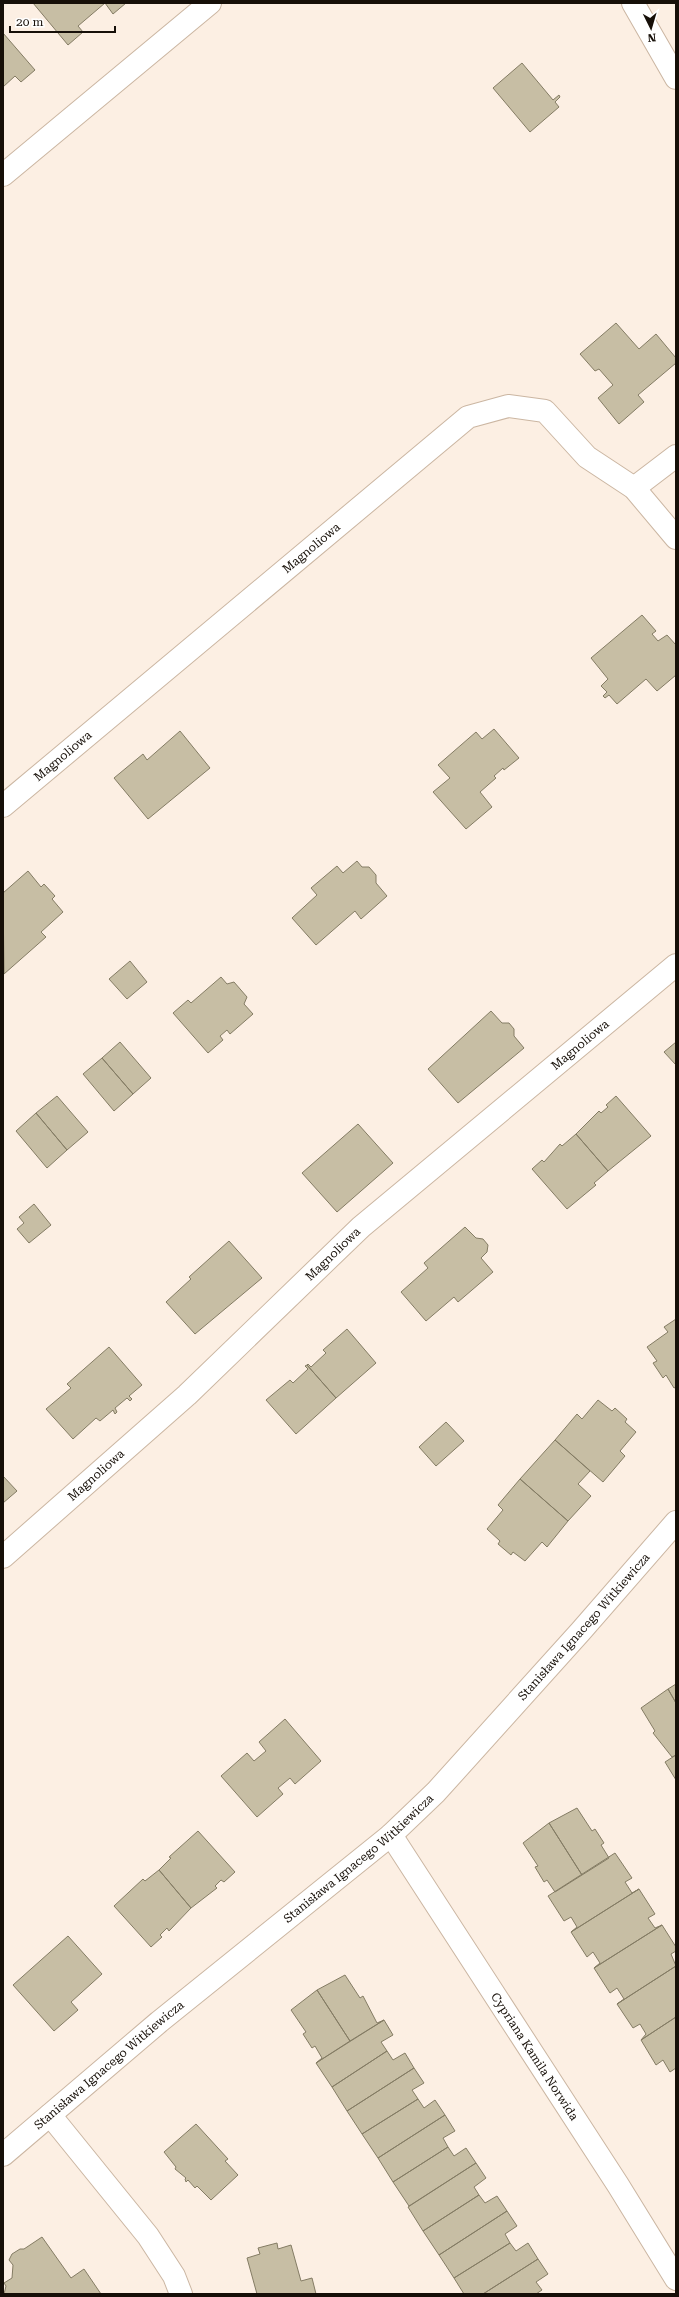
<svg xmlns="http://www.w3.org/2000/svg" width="679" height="2297" viewBox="0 0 679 2297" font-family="'Roboto Serif',serif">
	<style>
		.building { fill: #c7bea4; stroke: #847c64 }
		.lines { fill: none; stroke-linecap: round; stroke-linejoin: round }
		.minor-casing { stroke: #cbb6a2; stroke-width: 24 }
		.tertiary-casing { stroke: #cbb6a2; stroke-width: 24 }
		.minor { stroke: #fff; stroke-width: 22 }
		.tertiary { stroke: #fff; stroke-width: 22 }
		.labels { text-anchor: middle; stroke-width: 3.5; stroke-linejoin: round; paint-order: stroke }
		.street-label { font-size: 12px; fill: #160f08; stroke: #fff }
	</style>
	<rect width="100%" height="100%" fill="#fcefe3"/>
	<path class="building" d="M33,3H105L78,26L83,32L68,45Z
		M105,3H126L113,14Z
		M3,33L35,70L21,82L15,76L3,87Z
		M522,63L553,100L559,95L560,97L555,102L559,107L530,132L493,88Z
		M616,323L639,349L656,334L676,358V363L638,395L644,402L619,424L598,398L613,385L599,369L595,371L580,354Z
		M642,615L656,631L652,634L658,641L667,635L676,645V675L657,691L646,679L617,704L609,695L605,698L603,696L607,692L601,686L608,679L591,658Z
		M494,729L519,758L504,770L503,768L494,776L496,778L480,792L492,807L466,829L433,792L450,778L438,765L476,732L482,739Z
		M180,731L210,768L148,819L114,778L143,754L147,760Z
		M357,861L362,867H369L376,875V883L387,896L361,919L355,911L316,945L292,918L317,895L311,888L337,866L343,873Z
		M28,871L41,887L44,884L55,896L52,899L63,912L41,932L46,937L4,974L3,893Z
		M130,961L147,982L127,999L109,979Z
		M221,977L227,984L234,982L247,997L244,1004L253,1014L230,1034L227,1030L220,1036L223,1040L208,1053L173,1013L188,1000L191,1003Z
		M491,1011L502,1023H509L514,1029V1036L524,1048L458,1103L428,1069Z
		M120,1042L151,1078L133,1094L102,1058Z
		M676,1042V1065L664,1052Z
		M102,1058L133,1094L114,1111L83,1074Z
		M57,1096L88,1132L67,1150L36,1113Z
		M616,1096L651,1136L608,1171L576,1134L599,1111L601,1113L608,1107L606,1105Z
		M36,1113L67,1150L47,1168L16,1131Z
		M358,1124L393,1163L337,1212L302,1173Z
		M576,1134L608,1171L594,1183L596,1185L567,1209L532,1169L542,1160L544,1162L560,1144L562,1146Z
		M34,1204L51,1225L29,1243L17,1229L24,1223L19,1217Z
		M465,1227L476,1238L483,1239L488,1245L487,1252L481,1258L493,1272L458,1302L454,1297L426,1321L401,1292L428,1268L424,1263Z
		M229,1241L262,1278L195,1334L166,1302L191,1279L189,1277Z
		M676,1319V1387L674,1388L666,1375L663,1378L653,1363L657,1361L647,1347L668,1332L664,1327Z
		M347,1329L376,1363L336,1398L307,1365L308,1364L311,1367L326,1353L323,1350Z
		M109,1347L142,1385L129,1396L132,1399L130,1401L127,1398L115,1408L117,1412L115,1414L113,1410L100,1421L96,1418L73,1439L46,1409L71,1388L67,1384Z
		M307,1365L336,1398L296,1434L266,1400L290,1380L293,1383L308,1369L305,1366Z
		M598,1400L612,1411L615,1408L627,1419L625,1422L636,1432L620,1451L625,1456L603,1482L555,1440L577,1414L582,1419Z
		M446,1422L464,1441L436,1466L419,1447Z
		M555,1440L590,1471L578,1484L591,1496L568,1521L520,1479Z
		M3,1476L17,1491L3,1503Z
		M520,1479L568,1521L547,1547L542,1542L525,1561L513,1552L511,1555L498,1544L500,1541L487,1529L503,1510L498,1505Z
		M676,1684V1703L668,1689Z
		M668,1689L676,1703V1755L672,1757L653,1733L655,1731L641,1708Z
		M285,1719L321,1761L295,1784L290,1778L278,1788L283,1794L257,1817L221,1776L247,1753L254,1761L266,1751L259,1742Z
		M676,1755V1780L665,1762Z
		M577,1808L592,1831L595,1829L604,1843L601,1845L609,1858L582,1875L549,1823Z
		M549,1823L582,1875L555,1892L547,1880L544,1882L535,1867L538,1866L523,1843Z
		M198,1831L235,1872L224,1882L221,1880L215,1886L217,1888L191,1908L159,1870L171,1858L169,1857Z
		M615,1853L632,1878L625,1882L632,1893L639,1889L571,1932L577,1927L571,1917L564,1921L548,1896Z
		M159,1870L191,1908L169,1931L167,1928L160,1935L162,1937L151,1947L114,1906L143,1879L145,1881Z
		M639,1889L655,1914L648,1918L655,1928L662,1925L594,1968L600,1963L593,1952L587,1957L571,1932Z
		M662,1925L676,1947V1951L671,1954L676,1966L617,2004L624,1999L617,1988L610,1993L594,1968Z
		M68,1936L102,1974L71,2002L78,2010L54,2031L13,1985Z
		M676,1966V2017L641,2040L646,2034L640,2024L633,2028L617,2004Z
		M345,1975L360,1998L363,1996L377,2023L384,2020L350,2041L317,1990Z
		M317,1990L350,2041L316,2063L322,2058L315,2046L312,2048L303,2034L306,2032L291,2010Z
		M676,2017V2068L670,2072L663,2060L656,2065L641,2040Z
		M384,2020L393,2035L381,2042L387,2051L332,2087L316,2063Z
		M387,2051L393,2060L405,2053L414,2068L347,2111L332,2087Z
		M414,2068L424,2083L412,2090L418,2099L362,2134L347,2111Z
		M418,2099L424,2108L435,2100L445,2115L378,2158L362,2134Z
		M445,2115L455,2131L443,2138L448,2147L393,2182L378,2158Z
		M196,2124L228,2159L225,2161L238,2175L211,2200L197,2186L195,2188L188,2180L186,2182L185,2179L186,2178L175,2169L176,2167L164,2152Z
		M448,2147L454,2156L466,2148L476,2163L409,2206L393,2182Z
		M476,2163L486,2178L474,2187L479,2195L423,2231L408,2207Z
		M479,2195L485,2203L497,2196L507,2211L439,2255L423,2231Z
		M507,2211L517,2226L505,2234L510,2243L454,2278L439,2255Z
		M42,2237L71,2278L84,2269L101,2294H4L6,2286L4,2283L12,2278L13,2265L9,2260L12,2254L20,2249H24Z
		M277,2243L278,2249L291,2245L301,2281L312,2278L316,2294H257L247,2258L260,2254L258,2248Z
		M510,2243L516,2251L528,2243L538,2259L483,2294H464L454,2278Z
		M538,2259L548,2274L536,2282L542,2290L536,2294H483Z"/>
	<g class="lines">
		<g class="minor-casing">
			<g id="minor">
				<path d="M3,175L210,3"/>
				<path d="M634,488L676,456"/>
				<path id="s1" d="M3,806L468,417L508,406L545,411L587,457L634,488L676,538"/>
				<path id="s2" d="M3,1557L187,1395L361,1227L676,965"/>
				<path id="s3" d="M391,1835L618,2185L676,2279"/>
				<path d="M50,2115L148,2236L174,2276L181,2294"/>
				<path id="s4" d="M3,2155L159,2022L391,1835L436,1792L581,1631L676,1522"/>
			</g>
		</g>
		<g class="tertiary-casing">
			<path id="tertiary" d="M633,3L676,78"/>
		</g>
		<use href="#minor" class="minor"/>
		<use href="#tertiary" class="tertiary"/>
	</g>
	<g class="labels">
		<g class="street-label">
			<text dy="4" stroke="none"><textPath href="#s1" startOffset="402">Magnoliowa</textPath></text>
			<text dy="4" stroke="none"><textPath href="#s1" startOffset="78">Magnoliowa</textPath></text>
			<text dy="4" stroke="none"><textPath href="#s2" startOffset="772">Magnoliowa</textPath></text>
			<text dy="4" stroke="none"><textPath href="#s2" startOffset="448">Magnoliowa</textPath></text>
			<text dy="4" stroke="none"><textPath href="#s2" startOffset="124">Magnoliowa</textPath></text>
			<text dy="4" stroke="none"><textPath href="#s4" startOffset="787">Stanisława Ignacego Witkiewicza</textPath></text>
			<text dy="4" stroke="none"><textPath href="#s4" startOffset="463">Stanisława Ignacego Witkiewicza</textPath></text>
			<text dy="4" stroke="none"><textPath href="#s3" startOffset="264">Cypriana Kamila Norwida</textPath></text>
			<text dy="4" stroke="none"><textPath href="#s4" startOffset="139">Stanisława Ignacego Witkiewicza</textPath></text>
		</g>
	</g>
	<rect width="679" height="2297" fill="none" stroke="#160f08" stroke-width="8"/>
	<g transform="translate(651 28) rotate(175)" stroke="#ffffff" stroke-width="3" paint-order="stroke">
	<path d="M0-3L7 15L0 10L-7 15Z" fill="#160f08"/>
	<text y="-6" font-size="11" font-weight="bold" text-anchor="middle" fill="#160f08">N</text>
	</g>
	<path d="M10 26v6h105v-6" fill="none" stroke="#160f08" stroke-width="2"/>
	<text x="16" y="26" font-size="12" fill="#160f08" stroke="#ffffff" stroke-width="3" paint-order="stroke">20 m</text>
</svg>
